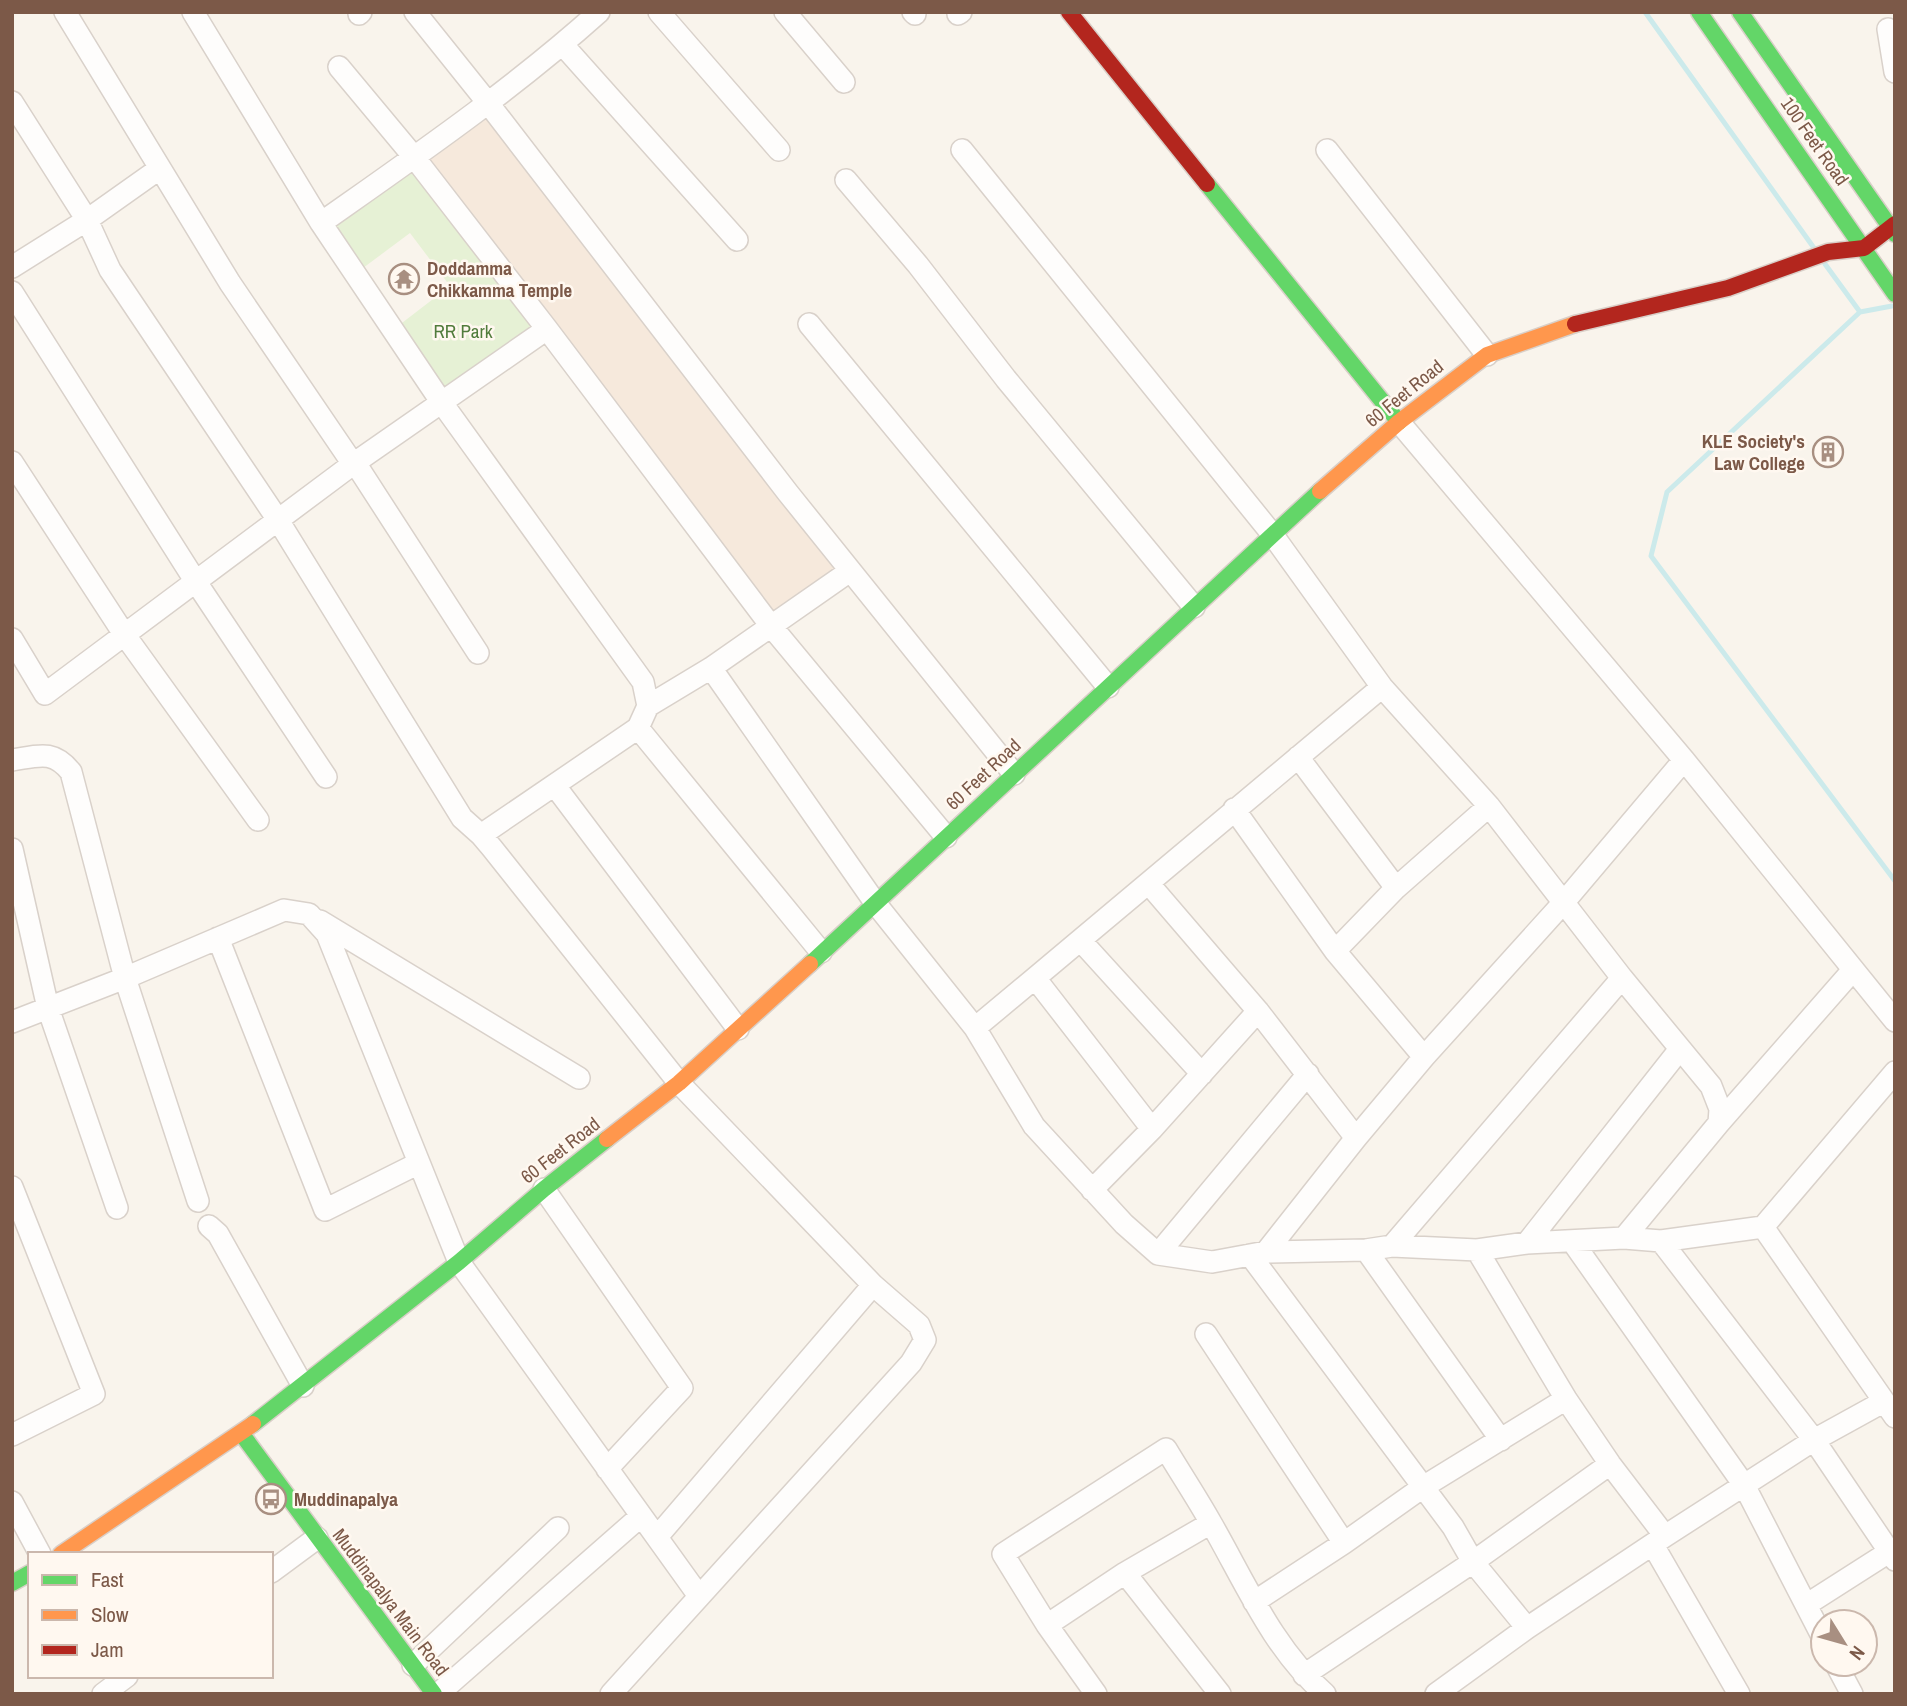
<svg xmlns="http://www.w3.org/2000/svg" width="1907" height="1706" viewBox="0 0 1907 1706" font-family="'Archivo Narrow',sans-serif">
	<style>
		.residential { fill: #f6e9dc }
		.green { fill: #e6f1d5 }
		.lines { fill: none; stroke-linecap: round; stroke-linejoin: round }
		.stream { stroke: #cceaeb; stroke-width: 5 }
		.street-casing { stroke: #d9d1ca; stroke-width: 24 }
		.fast-casing { stroke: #d9cfc8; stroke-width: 19 }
		.slow-casing { stroke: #d9cfc8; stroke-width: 19 }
		.jam-casing { stroke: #d9cfc8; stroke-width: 19 }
		.street { stroke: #fefdfc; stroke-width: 21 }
		.fast { stroke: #63d668; stroke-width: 16 }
		.slow { stroke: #ff974d; stroke-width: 16 }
		.jam { stroke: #b3261e; stroke-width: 16 }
		.labels { text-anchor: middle; stroke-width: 5; stroke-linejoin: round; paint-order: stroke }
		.street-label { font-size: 19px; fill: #7c5948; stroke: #fff8f0 }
		.poi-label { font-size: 19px; font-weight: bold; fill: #7c5948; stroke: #fff8f0; text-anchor: start }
		.park-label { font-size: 19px; fill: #517c3c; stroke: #fff8f0 }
	</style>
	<rect width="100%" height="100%" fill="#f9f4ec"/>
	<path class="residential" d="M487,114L835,569L773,617L425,162Z"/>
	<path class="green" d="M415,162L537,331L448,395L398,326L450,286L410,233L359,271L326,226Z"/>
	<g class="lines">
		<path class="stream" d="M1645,12L1814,248
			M1825,264L1860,312L1667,492L1651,556L1895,881
			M1860,312L1892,306"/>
		<g class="street-casing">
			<path id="street" d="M65,12L230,283L353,464L361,472L478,653
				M193,12L321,223L442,403L643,682L648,706L638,728L481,835
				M415,12L488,103L788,493L1014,774
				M659,12L779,150
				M785,12L844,82
				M913,12L915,14
				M359,14L361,12
				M958,14L961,12
				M1888,29L1895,72
				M563,45L737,240
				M339,67L414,157L547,329L771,626L946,837
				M12,102L87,220L110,270L278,520L462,818L481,835L492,848L679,1083L873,1285L919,1325L925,1340L911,1363L611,1694
				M962,150L1272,534L1382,687L1489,806L1622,978L1711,1086L1720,1109L1719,1123L1624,1238
				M1327,150L1487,355
				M846,180L918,265L1006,379L1194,607
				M321,223C416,156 512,90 599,12
				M12,267L87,220L159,169
				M12,292L196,582L326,777
				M809,324L1108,687
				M1399,422L1684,760L1895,1021
				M12,462L124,634L258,820
				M12,639L45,694L353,464L547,329
				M711,668L876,904L975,1028L1034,1126L1124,1224L1158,1254L1212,1262L1266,1252L1366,1250L1392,1246L1477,1250L1527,1243L1624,1238L1661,1241L1763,1227L1895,1417
				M648,706L711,668L850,571
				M638,728L821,952
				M1298,757L1396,888
				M12,760C38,756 53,749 71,772L125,978L198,1201
				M555,786L738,1029
				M1234,809L1335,951L1424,1057
				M12,849L48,1008L117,1208
				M1149,884L1258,1011L1356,1138
				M320,921L579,1078
				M218,938L325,1210L419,1163
				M1081,941L1202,1074
				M1335,951L1396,888L1489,806
				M1035,978L1152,1129
				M12,1022L125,978L284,910L309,914L327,934L459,1262L699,1596
				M975,1028C1111,915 1246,801 1382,687
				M1719,1123L1853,970
				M12,1187L94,1394L12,1435
				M544,1189L682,1388L607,1469
				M1092,1190L1152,1129L1258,1011
				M209,1226L218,1234L303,1386
				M1763,1227L1895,1072
				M1572,1241L1744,1485L1823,1638
				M1661,1241L1814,1440L1895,1560
				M1527,1243L1680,1049
				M1392,1246L1622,978
				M1366,1250L1501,1440
				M1477,1250L1566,1399L1610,1464L1665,1536
				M1266,1252L1356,1138L1424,1057L1564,902L1684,760
				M1158,1254L1308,1074
				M1250,1255L1453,1527L1473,1562L1527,1628
				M1206,1334L1344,1543
				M12,1502L40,1554
				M657,1537L873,1285
				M1653,1545L1739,1694
				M271,1572L317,1538
				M1125,1573L1220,1694
				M1254,1602L1344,1543L1423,1487L1566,1399
				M1806,1605L1889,1552
				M1047,1625L1125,1573L1211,1523
				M1836,1664L1852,1694
				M413,1665L558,1528
				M1304,1675L1473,1562L1610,1464
				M103,1694L127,1676
				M438,1694L641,1516
				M1096,1694L1047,1625L1003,1554L1166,1449C1181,1474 1197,1498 1211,1523C1245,1582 1273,1649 1325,1694
				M1436,1694L1527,1628L1665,1536L1814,1440L1883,1402"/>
		</g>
		<g class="fast-casing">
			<path id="fast" d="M1699,12L1895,294
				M1740,12L1895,234
				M1207,184L1399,422
				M810,964L1320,491
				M253,1424L459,1262L544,1189L607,1139
				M241,1433L434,1694
				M12,1583L30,1573"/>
		</g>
		<g class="slow-casing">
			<path id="slow" d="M1320,491L1399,422L1487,355L1575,324
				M607,1139L679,1083L810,964
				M61,1554L253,1424"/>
		</g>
		<g class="jam-casing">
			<path id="jam" d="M1069,12L1207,184
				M1575,324L1728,288L1828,252L1864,248L1895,224"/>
		</g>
		<use href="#street" class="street"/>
		<use href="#fast" class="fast"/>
		<use href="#slow" class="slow"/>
		<use href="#jam" class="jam"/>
	</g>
	<defs>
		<g id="temple-ring" transform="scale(1.575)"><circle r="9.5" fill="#fff8f0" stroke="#a88f81" stroke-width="1.5"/><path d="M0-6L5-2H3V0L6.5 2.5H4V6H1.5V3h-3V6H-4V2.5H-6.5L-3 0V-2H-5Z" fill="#a88f81"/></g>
		<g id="building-ring" transform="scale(1.575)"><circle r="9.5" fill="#fff8f0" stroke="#a88f81" stroke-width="1.5"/><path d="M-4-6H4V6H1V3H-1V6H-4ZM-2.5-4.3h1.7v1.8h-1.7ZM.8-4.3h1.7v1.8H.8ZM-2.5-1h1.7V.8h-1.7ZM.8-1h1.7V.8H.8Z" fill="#a88f81"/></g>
		<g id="bus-ring" transform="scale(1.575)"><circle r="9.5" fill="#fff8f0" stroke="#a88f81" stroke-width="1.5"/><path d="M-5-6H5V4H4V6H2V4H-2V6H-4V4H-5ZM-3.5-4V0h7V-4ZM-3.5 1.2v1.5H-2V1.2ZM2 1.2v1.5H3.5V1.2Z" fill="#a88f81"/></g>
	</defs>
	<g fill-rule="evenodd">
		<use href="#temple-ring" x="404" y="279"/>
		<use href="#building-ring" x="1828" y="452"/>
		<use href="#bus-ring" x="271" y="1499"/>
	</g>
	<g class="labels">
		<g class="street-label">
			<text transform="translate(1815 141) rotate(55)" y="7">100 Feet Road</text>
			<text transform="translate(1404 393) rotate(-39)" y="7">60 Feet Road</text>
			<text transform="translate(983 774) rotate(-43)" y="7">60 Feet Road</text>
			<text transform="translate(560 1150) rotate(-38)" y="7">60 Feet Road</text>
			<text transform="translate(391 1602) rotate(53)" y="7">Muddinapalya Main Road</text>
		</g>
		<g class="poi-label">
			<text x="427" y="275">Doddamma<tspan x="427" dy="22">Chikkamma Temple</tspan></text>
			<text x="1805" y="448" text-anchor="end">KLE Society's<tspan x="1805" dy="22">Law College</tspan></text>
			<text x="294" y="1506">Muddinapalya</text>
		</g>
		<g class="park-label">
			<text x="463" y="338">RR Park</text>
		</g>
	</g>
	<rect width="1907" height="1706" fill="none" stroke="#7c5948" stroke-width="28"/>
	<rect x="28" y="1552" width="245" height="126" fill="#fff8f0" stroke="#cbb8ad" stroke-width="2"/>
	<rect x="42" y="1575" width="35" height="10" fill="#63d668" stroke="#cbb8ad" stroke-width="2"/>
	<text x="91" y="1587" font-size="21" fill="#7c5948">Fast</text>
	<rect x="42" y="1610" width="35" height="10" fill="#ff974d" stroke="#cbb8ad" stroke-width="2"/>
	<text x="91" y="1622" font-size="21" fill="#7c5948">Slow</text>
	<rect x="42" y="1645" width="35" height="10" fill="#b3261e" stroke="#cbb8ad" stroke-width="2"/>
	<text x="91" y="1657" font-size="21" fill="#7c5948">Jam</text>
	<g transform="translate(1844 1643) rotate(127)"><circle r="33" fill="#fff8f0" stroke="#cbb8ad" stroke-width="2"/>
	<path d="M0-5L12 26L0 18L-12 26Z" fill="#a88f81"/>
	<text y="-10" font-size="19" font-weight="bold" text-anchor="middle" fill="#7c5948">N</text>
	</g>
</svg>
